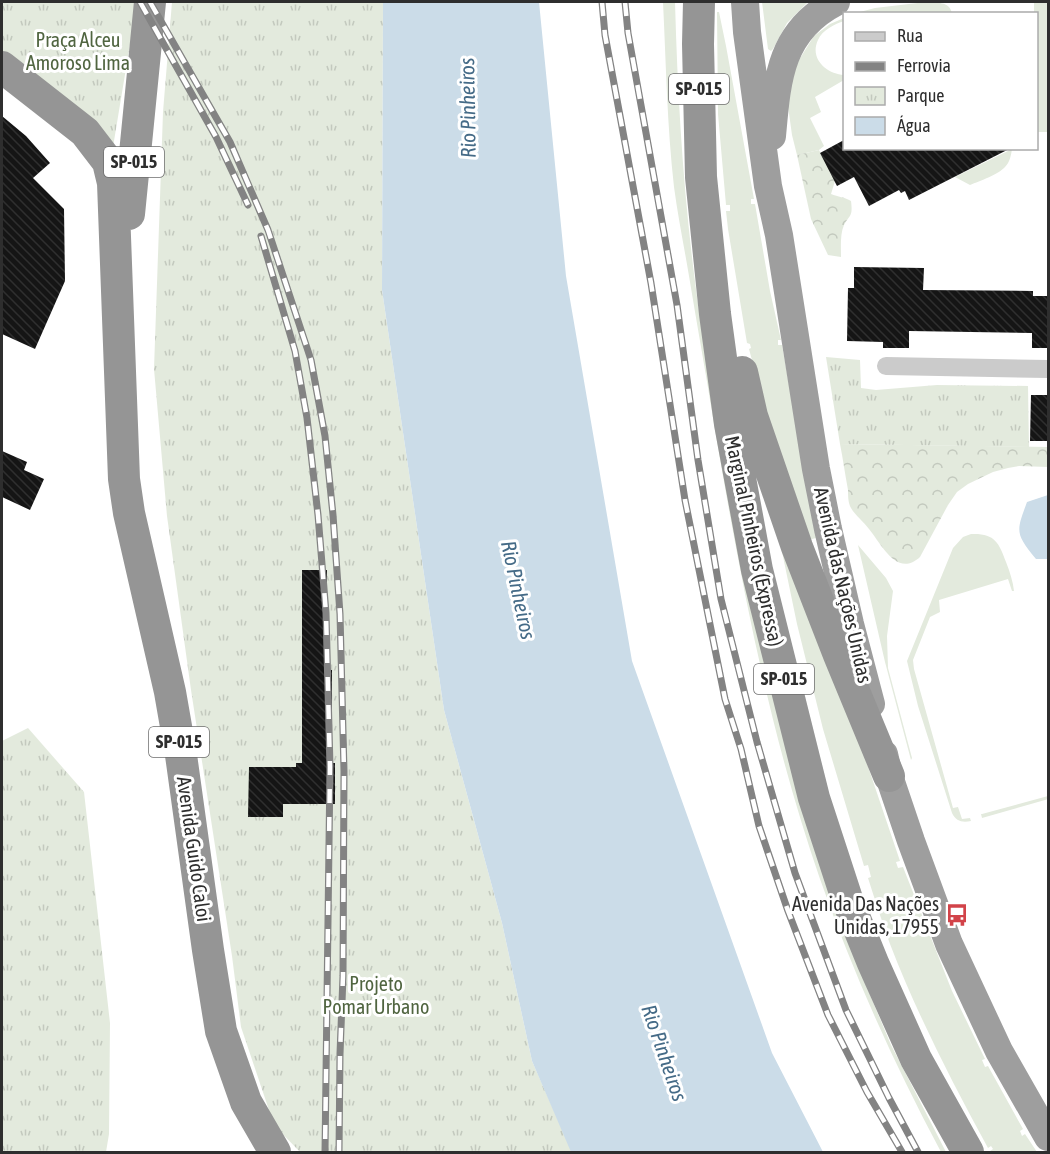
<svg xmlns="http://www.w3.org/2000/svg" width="1050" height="1154" viewBox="0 0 1050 1154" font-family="'Asap Condensed',sans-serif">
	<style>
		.green { fill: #e3eadd }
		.forest { fill: url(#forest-crowns) }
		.park { fill: url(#park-tufts) }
		.water { fill: #cbdce8 }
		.building { fill: url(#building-back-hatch) }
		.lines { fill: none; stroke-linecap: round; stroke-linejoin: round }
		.minor { stroke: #cbcbcb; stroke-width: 18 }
		.trunk { stroke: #9e9e9e; stroke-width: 28 }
		.motorway { stroke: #959595; stroke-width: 32 }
		.rail-casing { stroke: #838383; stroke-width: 7 }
		.rail { stroke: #fff; stroke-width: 4.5; stroke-dasharray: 14; stroke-linecap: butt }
		.labels { text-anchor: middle; stroke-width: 6; stroke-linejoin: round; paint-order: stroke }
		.shield { fill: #fff; stroke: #6d6d6d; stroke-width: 1.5 }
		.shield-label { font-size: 18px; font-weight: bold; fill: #2e2e2e }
		.park-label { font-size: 20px; fill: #506540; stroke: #fff }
		.street-label { font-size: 20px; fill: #2e2e2e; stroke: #fff }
		.poi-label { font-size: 20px; fill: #2e2e2e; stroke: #fff; text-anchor: end }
		.water-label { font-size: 21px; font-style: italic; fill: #456b87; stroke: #fff }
	</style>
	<defs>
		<pattern id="forest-crowns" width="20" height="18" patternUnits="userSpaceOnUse" patternTransform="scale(1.5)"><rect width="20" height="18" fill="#e3eadd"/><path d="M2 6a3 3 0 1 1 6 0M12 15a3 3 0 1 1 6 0" fill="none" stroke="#c3c9be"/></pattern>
		<pattern id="park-tufts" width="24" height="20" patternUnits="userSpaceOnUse" patternTransform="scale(1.5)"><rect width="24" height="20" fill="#e3eadd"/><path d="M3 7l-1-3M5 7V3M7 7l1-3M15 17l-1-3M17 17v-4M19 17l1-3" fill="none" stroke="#c3c9be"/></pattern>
		<pattern id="building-back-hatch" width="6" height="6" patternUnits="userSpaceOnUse" patternTransform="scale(1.5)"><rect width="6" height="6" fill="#151515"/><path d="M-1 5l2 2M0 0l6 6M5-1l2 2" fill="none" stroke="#2f2f2f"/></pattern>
	</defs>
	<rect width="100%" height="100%" fill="#fff"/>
	<path class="green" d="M663,2H675C678,112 685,221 702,331L860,971L891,1045L946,1152H941C894,1064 853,973 820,879C769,732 740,577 714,424C706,374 697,325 689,276C684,246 678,217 674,187C667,126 666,63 663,2Z
		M762,2H808L787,23L773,49L771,51L768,49Z
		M926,2C937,3 949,1 952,13H856L875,8Z
		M1034,2H1048V132H1037L1036,14L1034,13Z
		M717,12H719L726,46L754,199H751V204H755L770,291L781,340H778V345H782L816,538L808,540L782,472L749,349L751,348L750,344L747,343L728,229L726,211H730V205H726L718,114Z
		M844,18V21C835,24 822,30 818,40C809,59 827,74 844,75V80L815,97L821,112L810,118L824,146L819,150L797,155L792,135L787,99L797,63L814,36L830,24Z
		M1012,149C1011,155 1010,162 1005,167C999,174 980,181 970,185L955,177Z
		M971,534C994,533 999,542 1006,562C1010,572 1013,582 1014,591H1012L1008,579L939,600L940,612L930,617L913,660L914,669L953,808L958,807L962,819L970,818L971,821C962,823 956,821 952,813L918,706L907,661L953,548L963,537Z
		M780,542L837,675L900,861L896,862L898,868L903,867L952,991L985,1059L982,1060L985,1067L988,1066L1023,1129L1020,1131L1022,1136L1025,1134L1037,1152H991L990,1151L993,1149L991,1146L988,1148C952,1082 917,1014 890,944C882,922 875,900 868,878L871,877L868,865L864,866L823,729L797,624Z
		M858,545L886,578L893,591L887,636L888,668L912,758L911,760L885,662Z
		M1048,796V799L1045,800L982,818L981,814H982Z"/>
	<path class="forest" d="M819,150L835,181L831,194C838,197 845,197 851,201C853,217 850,214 844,225C840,234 841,247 841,257L828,255L811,219L797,155Z
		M840,444L1048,447V467L1019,466L1008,468L993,472L968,484L957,492L948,505L920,557C897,578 882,545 869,529C864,522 855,515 851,508C848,503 848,495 848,490C845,474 843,459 840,444Z"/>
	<path class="park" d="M2,2H137L112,153L2,56Z
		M172,2H383L382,290L444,710L502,923L532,1061L572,1152H300L274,1125L241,1027L232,956L191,690L167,516L154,369L163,112Z
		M826,357L860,360L861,388L876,390L937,385L1028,386L1029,447L840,444Z
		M28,728L84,792L110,1023L109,1134L106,1152H2V741Z"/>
	<path class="water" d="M383,2H539L566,276L632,661L772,1053L823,1152H571L532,1061L502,923L444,710L382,290Z
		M1048,495V559H1036C1015,533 1016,532 1027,502Z"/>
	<path class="building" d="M2,116L26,136L50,163L33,178L64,209L65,281L35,349L2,334Z
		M844,140V148H1011L909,200L905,191L901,193L899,190L869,206L854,177L837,186L820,153Z
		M854,267L924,268L923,290L1033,291V296H1048V348H1032V333L909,331V348H883V342L847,341L848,288H854Z
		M1031,395H1048V441H1030Z
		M2,451L27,462L24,470L44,479L30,510L2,497Z
		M302,570H327L326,670H332V763H335V804H283V817H248L249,767H296V763H302Z"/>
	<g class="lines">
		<path class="minor" d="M886,366L1048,369"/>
		<path class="trunk" d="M745,2L747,32L768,186L779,235L816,469L828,529L850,624L871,704
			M772,136C777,79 780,31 836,2
			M884,754L889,776L911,841L949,944L999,1051L1048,1137"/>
		<path class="motorway" d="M699,2L698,44L701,177L715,314L730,424L757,570L814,798L847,899L873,963L916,1059L968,1152
			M2,67L85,132L108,162L113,183L124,479L129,513L170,692L181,755L208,950L221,1031L246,1102L275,1152
			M129,214L150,2
			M742,372L752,416L797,547L839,655L889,776"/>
		<g class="rail-casing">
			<path id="rail" d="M140,2L216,137L248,205
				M150,2L230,142L268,230L311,360L325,436L333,515L340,614L344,771L343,976L340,1054L339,1152
				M602,2L605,35L651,283L685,500L725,699L741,749L759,826L788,911L828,1015L867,1092L902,1152
				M625,2L628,33L677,305L698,460L721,599L757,742L795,873L846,1010L889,1098L918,1152
				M261,236L295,351L307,418L318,515L326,613L330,767L325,1152"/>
		</g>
		<use href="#rail" class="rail"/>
	</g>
	<defs>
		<g id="bus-bare" transform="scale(1.8)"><path d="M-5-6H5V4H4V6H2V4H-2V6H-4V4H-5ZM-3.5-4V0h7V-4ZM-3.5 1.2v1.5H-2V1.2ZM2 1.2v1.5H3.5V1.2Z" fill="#d24349" stroke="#fff" stroke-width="2.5" paint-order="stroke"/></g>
	</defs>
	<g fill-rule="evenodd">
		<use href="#bus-bare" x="957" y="915"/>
	</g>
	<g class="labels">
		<g class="shield">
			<rect x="669" y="74" width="60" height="30" rx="4.5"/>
			<rect x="104" y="147" width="60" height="30" rx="4.5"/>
			<rect x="754" y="664" width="60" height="30" rx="4.5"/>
			<rect x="149" y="727" width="60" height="30" rx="4.5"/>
		</g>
		<g class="shield-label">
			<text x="699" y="95">SP-015</text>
			<text x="134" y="168">SP-015</text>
			<text x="784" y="685">SP-015</text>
			<text x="179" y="748">SP-015</text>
		</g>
		<g class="park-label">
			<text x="78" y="47">Praça Alceu<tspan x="78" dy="23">Amoroso Lima</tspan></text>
			<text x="376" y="991">Projeto<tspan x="376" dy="23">Pomar Urbano</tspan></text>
		</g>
		<g class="street-label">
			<text transform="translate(754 541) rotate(78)" y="7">Marginal Pinheiros (Expressa)</text>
			<text transform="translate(843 585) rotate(77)" y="7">Avenida das Nações Unidas</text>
			<text transform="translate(194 849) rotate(82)" y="7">Avenida Guido Caloi</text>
		</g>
		<g class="poi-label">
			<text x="939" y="911">Avenida Das Nações<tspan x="939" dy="23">Unidas, 17955</tspan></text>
		</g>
		<g class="water-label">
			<text transform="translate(468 108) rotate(-91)" y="7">Rio Pinheiros</text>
			<text transform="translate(518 590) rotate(78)" y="7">Rio Pinheiros</text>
			<text transform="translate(664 1053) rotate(71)" y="7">Rio Pinheiros</text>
		</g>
	</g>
	<rect width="1050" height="1154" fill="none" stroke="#2e2e2e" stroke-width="6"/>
	<rect x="843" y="12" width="195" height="138" fill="#ffffff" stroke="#ababab" stroke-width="1.5"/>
	<rect x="855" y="32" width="30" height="9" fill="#cbcbcb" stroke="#ababab" stroke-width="1.5"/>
	<text x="897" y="42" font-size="18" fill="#2e2e2e">Rua</text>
	<rect x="855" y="62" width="30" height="9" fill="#838383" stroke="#ababab" stroke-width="1.5"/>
	<text x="897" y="72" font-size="18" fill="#2e2e2e">Ferrovia</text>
	<rect x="855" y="87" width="30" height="18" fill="url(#park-tufts)" stroke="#ababab" stroke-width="1.5"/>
	<text x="897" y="102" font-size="18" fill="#2e2e2e">Parque</text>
	<rect x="855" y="117" width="30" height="18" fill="#cbdce8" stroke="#ababab" stroke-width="1.5"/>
	<text x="897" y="132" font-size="18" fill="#2e2e2e">Água</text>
</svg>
